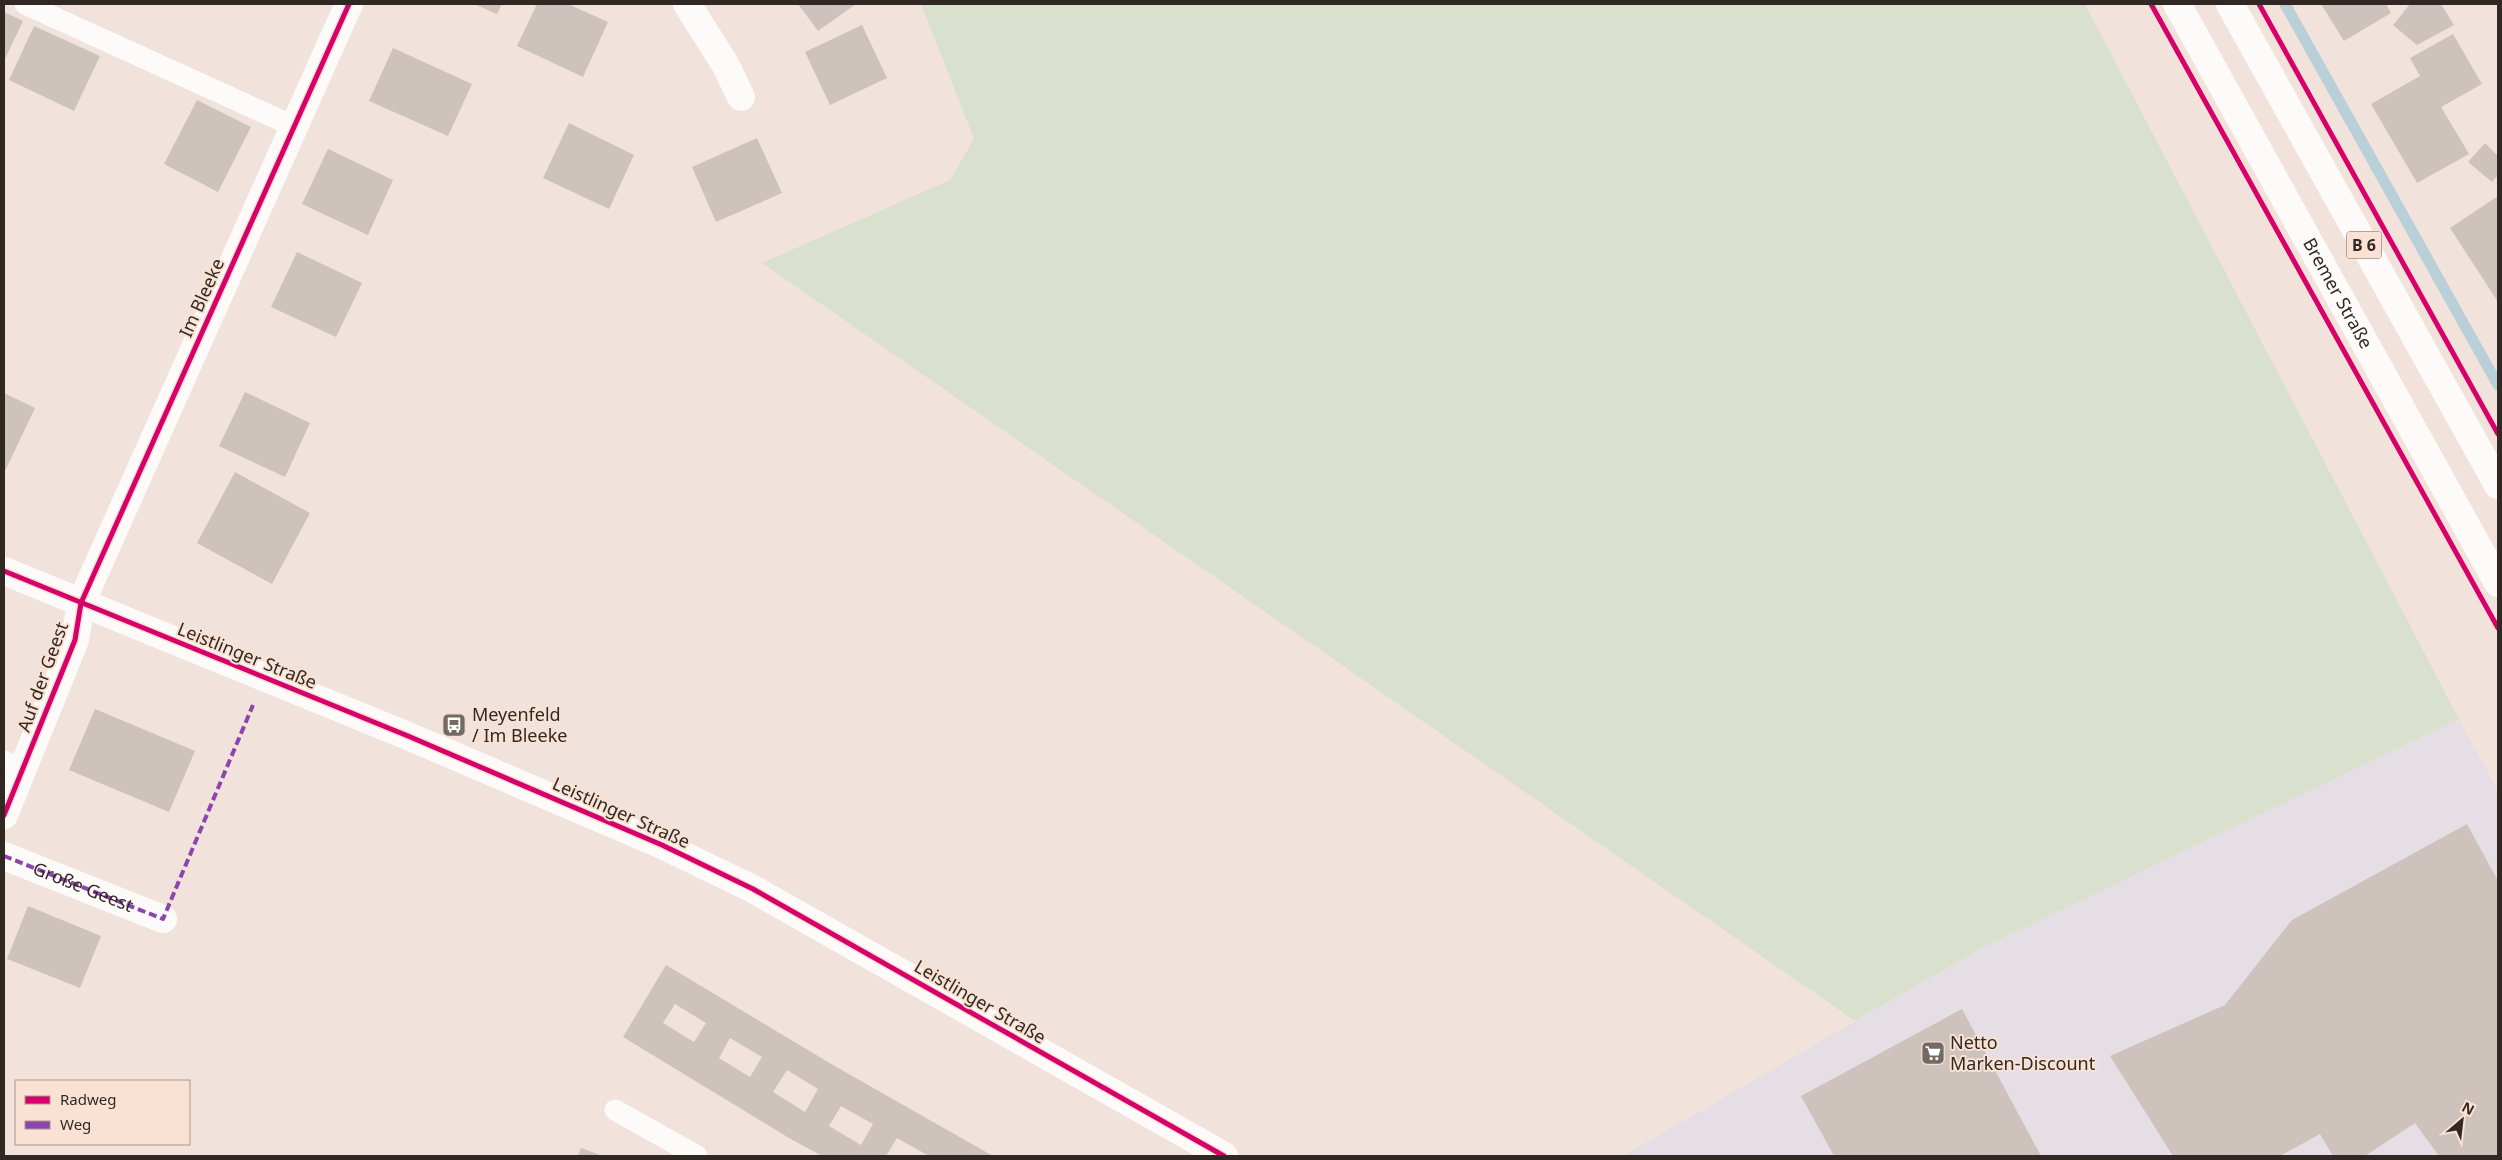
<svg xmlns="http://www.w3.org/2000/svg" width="2502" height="1160" viewBox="0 0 2502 1160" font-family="'Noto Sans',sans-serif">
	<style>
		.commercial { fill: #e6dee5 }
		.grass { fill: #dae0ce }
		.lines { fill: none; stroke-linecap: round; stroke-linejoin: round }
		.stream { stroke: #b9d0d8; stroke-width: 11 }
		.building { fill: #cdc2bc; fill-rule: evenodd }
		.service { stroke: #fdfbfa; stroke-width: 21 }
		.minor { stroke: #fdfbfa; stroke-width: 28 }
		.tertiary { stroke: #fdfbfa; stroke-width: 28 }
		.primary { stroke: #fdfbfa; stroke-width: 28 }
		.quiet { stroke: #8e44ad; stroke-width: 4; stroke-dasharray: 8 4; stroke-linecap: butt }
		.cycleway-casing { stroke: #f9e1d3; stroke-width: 8 }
		.cycleway { stroke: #d6006c; stroke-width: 5 }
		.labels { text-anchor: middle; stroke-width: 4; stroke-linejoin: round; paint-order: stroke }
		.shield { fill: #f9e1d3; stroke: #6d6058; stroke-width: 1 }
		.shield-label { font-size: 16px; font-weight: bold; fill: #312823 }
		.street-label { font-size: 18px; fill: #312823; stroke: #f9e1d3 }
		.poi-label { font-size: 18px; fill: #312823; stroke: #f9e1d3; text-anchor: start }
	</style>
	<rect width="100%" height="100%" fill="#f1e3db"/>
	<path class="commercial" d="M2459,719L2498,791V1156H1623L1980,949Z"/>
	<path class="grass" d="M921,4H2085L2459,719L1980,949L1855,1021L762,263L950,180L974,139Z"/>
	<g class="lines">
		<path class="stream" d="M2285,4L2498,385"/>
	</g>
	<path class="building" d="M474,4H502L497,14Z
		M537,4H568L608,22L583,77L517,46Z
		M798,4H856L818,31Z
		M2321,4H2386L2391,13L2344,41Z
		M2410,4H2441L2454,25L2417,45L2393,25Z
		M4,12L23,21L4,61Z
		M862,25L887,78L830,105L805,52Z
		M34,26L100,56L74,111L9,80Z
		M2453,34L2482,84L2441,107L2469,154L2417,183L2371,104L2420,76L2410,58Z
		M393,48L472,84L448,136L369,101Z
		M197,100L251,127L218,192L164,164Z
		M569,123L634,155L609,209L543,178Z
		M757,138L782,193L716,222L692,167Z
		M2485,143L2498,156V175L2492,182L2468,162Z
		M328,149L393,180L368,235L302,204Z
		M2498,196V302L2450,228Z
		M297,252L362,283L336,337L271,307Z
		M245,392L310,423L285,477L219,446Z
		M4,393L35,408L4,473Z
		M235,472L310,513L272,584L197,543Z
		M95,709L195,751L169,812L69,770Z
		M2467,824L2498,881V1156H2439L2415,1123L2365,1156H2333L2320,1134L2280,1156H2173L2110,1056L2225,1005L2292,920Z
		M28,906L101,936L80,988L7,959Z
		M666,965L833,1065L993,1156H929L897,1138L886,1156H822L789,1138L623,1037ZM675,1004L706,1023L694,1042L663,1023ZM730,1038L762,1057L750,1077L719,1058ZM787,1070L818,1089L805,1112L773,1092ZM841,1106L873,1124L861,1145L829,1126Z
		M1962,1009L2041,1156H1834L1801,1096Z
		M581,1148L603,1156H578Z"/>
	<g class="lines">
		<path class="service" d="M25,4L293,126
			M4,761L22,769
			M615,1110L697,1156"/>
		<path class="minor" d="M687,4L725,64L741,97
			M4,815L75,640L81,603L349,4
			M4,856L163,919"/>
		<path class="tertiary" d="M4,571L408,736L662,845L753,889L1224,1156"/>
		<g class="primary">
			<path id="s1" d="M2177,4L2498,583"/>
			<path d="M2230,4L2498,485"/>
		</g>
		<path class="quiet" id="s2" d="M4,856L163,919L253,705"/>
		<g class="cycleway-casing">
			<path id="cycleway" d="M2151,4L2498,628
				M2259,4L2498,434
				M4,571L408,736L662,845L753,889L1224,1156
				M4,815L75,640L81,603L349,4"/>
		</g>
		<use href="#cycleway" class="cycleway"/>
	</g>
	<defs>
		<g id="bus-square" transform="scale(1.25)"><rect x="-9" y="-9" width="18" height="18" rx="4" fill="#746963" stroke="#f9e1d3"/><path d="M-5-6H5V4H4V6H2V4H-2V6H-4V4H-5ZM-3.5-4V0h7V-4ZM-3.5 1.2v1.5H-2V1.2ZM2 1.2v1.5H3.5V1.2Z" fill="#fff"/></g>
		<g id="supermarket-square" transform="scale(1.25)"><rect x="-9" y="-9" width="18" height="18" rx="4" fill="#746963" stroke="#f9e1d3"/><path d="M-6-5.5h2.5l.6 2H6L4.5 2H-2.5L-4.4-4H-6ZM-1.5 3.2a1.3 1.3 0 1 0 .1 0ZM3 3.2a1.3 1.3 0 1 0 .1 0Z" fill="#fff"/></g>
	</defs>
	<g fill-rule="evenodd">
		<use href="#bus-square" x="454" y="725"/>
		<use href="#supermarket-square" x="1933" y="1053"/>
	</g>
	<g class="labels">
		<rect class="shield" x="2346.5" y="231.5" width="35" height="27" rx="4"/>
		<g class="shield-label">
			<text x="2364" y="251">B 6</text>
		</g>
		<g class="street-label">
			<text dy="6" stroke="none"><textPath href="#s1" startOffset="331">Bremer Straße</textPath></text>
			<text transform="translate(202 298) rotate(-66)" y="6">Im Bleeke</text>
			<text transform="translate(247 656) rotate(22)" y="6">Leistlinger Straße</text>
			<text transform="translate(43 677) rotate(-70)" y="6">Auf der Geest</text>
			<text transform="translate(621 813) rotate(24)" y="6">Leistlinger Straße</text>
			<text dy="6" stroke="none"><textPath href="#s2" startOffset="85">Große Geest</textPath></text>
			<text transform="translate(980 1002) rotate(30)" y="6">Leistlinger Straße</text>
		</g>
		<g class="poi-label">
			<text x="472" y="721">Meyenfeld<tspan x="472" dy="21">/ Im Bleeke</tspan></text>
			<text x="1950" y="1049">Netto<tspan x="1950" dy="21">Marken-Discount</tspan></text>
		</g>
	</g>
	<rect width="2502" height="1160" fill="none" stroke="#312823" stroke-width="10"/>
	<rect x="15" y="1080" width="175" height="65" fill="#f9e1d3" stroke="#a9978d"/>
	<rect x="25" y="1096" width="25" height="8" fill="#d6006c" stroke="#a9978d"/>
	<text x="60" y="1105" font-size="15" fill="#312823">Radweg</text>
	<rect x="25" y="1121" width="25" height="8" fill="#8e44ad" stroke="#a9978d"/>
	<text x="60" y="1130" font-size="15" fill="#312823">Weg</text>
	<g transform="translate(2462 1120) rotate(28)" stroke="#f9e1d3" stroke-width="4" paint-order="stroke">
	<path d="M0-4L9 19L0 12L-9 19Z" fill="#312823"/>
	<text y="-8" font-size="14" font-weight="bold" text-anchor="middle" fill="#312823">N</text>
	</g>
</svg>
